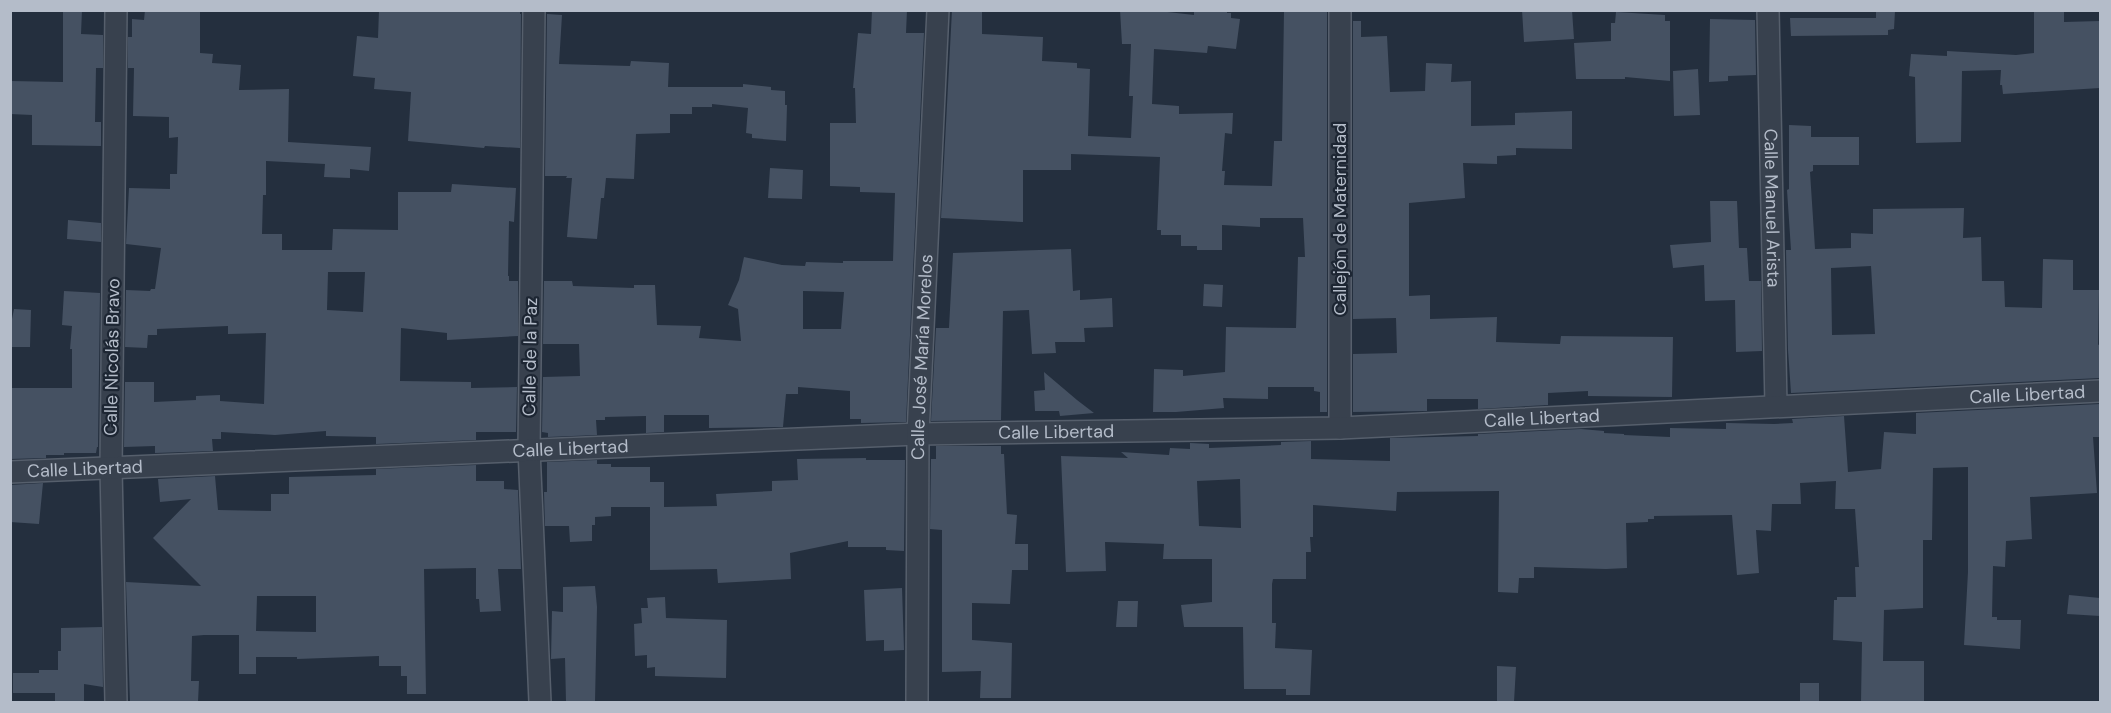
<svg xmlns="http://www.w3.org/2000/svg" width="2111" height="713" viewBox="0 0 2111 713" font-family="'DM Sans',sans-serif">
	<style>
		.building { fill: #455162; fill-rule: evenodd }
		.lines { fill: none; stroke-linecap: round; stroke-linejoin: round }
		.street-casing { stroke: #565f6c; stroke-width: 24 }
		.street { stroke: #38414e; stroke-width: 21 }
		.labels { text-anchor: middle; stroke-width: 4.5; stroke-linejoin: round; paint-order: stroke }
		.street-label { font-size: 18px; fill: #b4bcc9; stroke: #1d2633 }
	</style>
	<rect width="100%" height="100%" fill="#242f3e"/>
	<path class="building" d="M63,10H82L81,34L103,35V68H96L95,122H101V146L32,145V115L10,114V81L63,82Z
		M145,10H200V53L213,54L212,63L241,65L239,90L289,89L288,142L371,147L369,171L350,169V178L324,177L325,164L266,161V195H263L262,234H282V250H332L333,229L398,230V192H451L452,184L516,188L514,222L509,221L508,276H509V281H518V336L447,340V333L401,328L400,381L471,382V388L517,387L516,432H476V440L376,444V437L326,436V431L275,435L221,432V439H212L213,451L155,453V446L124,447L125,382H154V402L196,400V396L220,395V401L264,404L266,333L228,334V326L157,329V335H148L147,348L125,347L126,290L150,291L151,289H155L161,248L126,244L129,188L170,189V174H177L178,137L169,138V117L133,116L134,68H128V37H132V19L144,20ZM328,272H365L363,312L327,310Z
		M379,10H520V14H521L520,148L485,146L484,148L408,141L411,92L374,89L375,78L353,76L357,36L378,38Z
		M872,10H907L906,33H924L906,422L861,423V419H850V391L798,387V394H786L783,427L709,428V415H664V432L646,433V416L605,417V420H596L597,435L548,437V433L542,432L543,377L580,376L579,344H543L544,281H572L573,286L634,288V285H655L657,325L701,326L699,338L741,341L738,309L728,305L739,280L744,257L782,265L805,266L806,262L843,263V261H893L895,193L860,192V187L830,186V123H856L855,88H853L858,33L871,34ZM803,291L844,292L841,329H803Z
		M952,10H982V34L1043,37L1042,61L1077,63V68L1090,69L1088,136L1131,138L1133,96H1129L1131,44H1122L1120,10H1150L1194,15V10H1227V13H1231V18L1240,19L1236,49L1208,46L1207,53L1154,49L1152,104L1179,106V114L1233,113L1232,134L1225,133L1222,171H1225L1224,185L1272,186L1274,141H1282L1284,11L1327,10V412H1320V392L1314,391V387H1268V399L1223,398L1224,408L1176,412H1153L1154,369L1183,370V376L1225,372L1226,327L1296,328L1298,257H1305L1303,218H1260V227L1222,225V250H1197V246H1181V235H1161V230H1157L1160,157L1071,154V170H1023V222L941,218Z
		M1522,10H1572L1574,39L1524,42Z
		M2034,10H2064V22L2100,21V88L2003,94L2002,85H2000L2001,70L1962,71L1961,142L1916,143L1915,77L1909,76L1911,54L1947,56V51L2016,55L2034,53Z
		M1876,11H1895L1894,29L1888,30V35L1791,36L1790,18H1876Z
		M1616,12L1665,15V21H1670V81L1625,77V79H1576L1574,43L1611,41V23H1615Z
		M547,14L562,15L559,64L630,66L631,61L669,63L668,87H743V84L771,87V90L785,91V105H787L786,141L752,138V134L746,133L748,108L712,104V107H692V114H670V133L636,134L634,179L606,178L604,198H601L597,239L567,237L572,178H566L567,176H545Z
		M1710,19L1755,20L1756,75L1728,76V81L1709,82Z
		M1353,21H1361V37L1387,36L1390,92L1425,91L1426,63L1452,64L1451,82L1471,81V126L1515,125V113L1572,111V149L1516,148V155L1497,156V164L1463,163L1465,198L1409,203V296L1430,295V319L1497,317L1496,342L1560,344L1561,336L1673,337L1672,397L1588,396V391L1548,393V405L1478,409V399H1427V411L1353,412V354L1397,353L1396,318L1353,319Z
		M1698,69L1700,115L1674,116L1673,71Z
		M1789,125L1811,126V137H1859V165H1813V171L1810,172L1815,249L1851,248V233L1873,234V209L1964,208L1963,238L1981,237L1982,281H2004L2005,307L2042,308L2043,259L2073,260V290H2099L2098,345L2100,344V378L1791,393L1788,350L1786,250H1791L1787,190L1789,189ZM1871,266L1875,334L1832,335L1831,268Z
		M770,168L803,170L802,199L768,198Z
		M1710,201H1737L1739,248H1747L1749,281H1761L1762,351L1736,352L1735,300L1705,301L1704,265L1673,268L1670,245L1711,242Z
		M68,220L101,223V242L67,239Z
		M1071,249L1073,291L1080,290V300L1112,298L1113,327L1084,328L1085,342H1055L1056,353L1032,354L1029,310L1003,311L1001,420L931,421L936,328H949L953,253Z
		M1204,284L1223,285L1222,307L1203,306Z
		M64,291L100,293L98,447H97L96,453H64V455H46V458L10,459V388H72V349H70L72,326L62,325Z
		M14,309L31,310L30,347H10V329Z
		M1044,372L1077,400L1094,413L1060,416L1059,411H1035L1034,391L1045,390Z
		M2100,404V437H2093L2097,493L2030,497L2032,539L2006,541L2005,567L1993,566L1992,617H1997V620H2021L2020,649L1964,645L1968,572V467L1933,468L1932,540H1923V608L1884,610L1883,661H1924V702H1861L1862,642L1833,640L1834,600H1837V597H1856L1855,567H1859L1855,509H1835L1836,481L1800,483L1801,504H1772L1771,531L1756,530L1759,573L1737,575L1732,515L1654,516V519H1648V522L1626,523L1627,568L1606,569L1534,567V578H1519L1518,593L1498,592L1499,491L1397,492L1396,511L1313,505V537H1310L1311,552H1306V579H1273L1272,584V623H1276L1275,648L1312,650L1310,695H1286V689H1244L1243,627H1184L1181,605L1212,602V559H1163L1164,544L1105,542L1106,571L1066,572L1061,456L1128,458L1121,452L1169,455L1170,448L1190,449V443L1209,444V448L1281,445V442L1311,441V459L1390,461V438L1478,436V434L1581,429L1604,431V433L1624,434V435L1670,437V428L1726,429V423L1774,424L1793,423L1792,419L1844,416L1848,472L1881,469L1884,432L1916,434V413ZM1240,479L1241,528L1199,526L1197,481Z
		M936,446H1001V454H1004L1007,514L1017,515L1015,544H1028V570H1012L1010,604L972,603V640L1012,643L1011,698H980L981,671L942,672V530L930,529L931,459H936Z
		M866,458V460H905L904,551L886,550V547H848V541L790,553L791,579L718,583L717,569L650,570V507H611V516L595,517V525H592V541L570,542L569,526H545L544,492H547V462L597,460V464H611V467H650V482H664V507L717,506L716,494L772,491V481L798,480L797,459Z
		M476,465V481H504V489L518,490L521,569H498L501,611L480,612L479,599H476V568L424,569L426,694H407V676H401V666H379V656L297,659V657H256V674H239V635H204L192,636L191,681H199L198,702H130L126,582L201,586L153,538L191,499L160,502L158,479L215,476L218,510L271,511V494H289V477L376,475V469ZM257,596H316V632L256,631Z
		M43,483L39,524L10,522V485Z
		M595,586L597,607L595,702H566L565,658L551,659L552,611L563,612V587Z
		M902,588L904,650L884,651V640L866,641L864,590Z
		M2069,595L2100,598V616L2067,614Z
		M665,597L666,618L727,620L726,678L655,676V667L647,668V655L635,656L634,624L642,623L641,608H648L647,598Z
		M1118,601H1138L1137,627H1116Z
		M102,627L103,687L84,684V702H55V693H13V673H39V670H58V651H61V628Z
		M1497,666L1516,667L1514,702H1497Z
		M1800,683H1819V702H1800Z"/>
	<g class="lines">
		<g class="street-casing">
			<g id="street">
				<path d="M116,10L111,468L116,702"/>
				<path d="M534,10L529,449L540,702"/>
				<path id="s1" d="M1768,10L1776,406"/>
				<path d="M1340,428V10"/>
				<path id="s2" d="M10,472L918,434L1340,428L2100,391"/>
				<path id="s3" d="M917,702L918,434L938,10"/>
			</g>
		</g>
		<use href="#street" class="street"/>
	</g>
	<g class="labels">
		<g class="street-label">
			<text dy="6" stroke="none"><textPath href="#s1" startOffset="198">Calle Manuel Arista</textPath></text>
			<text transform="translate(1340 219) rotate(-90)" y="6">Callejón de Maternidad</text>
			<text dy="6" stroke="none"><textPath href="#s3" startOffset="345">Calle José María Morelos</textPath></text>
			<text transform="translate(112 357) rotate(-89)" y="6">Calle Nicolás Bravo</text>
			<text transform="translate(530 357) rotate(-89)" y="6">Calle de la Paz</text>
			<text dy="6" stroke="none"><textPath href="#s2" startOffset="2019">Calle Libertad</textPath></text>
			<text dy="6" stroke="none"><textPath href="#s2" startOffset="1533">Calle Libertad</textPath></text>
			<text dy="6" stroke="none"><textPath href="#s2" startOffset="1047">Calle Libertad</textPath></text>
			<text dy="6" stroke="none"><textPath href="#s2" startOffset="561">Calle Libertad</textPath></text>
			<text dy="6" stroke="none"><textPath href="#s2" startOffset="75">Calle Libertad</textPath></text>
		</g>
	</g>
	<rect width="2111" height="713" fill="none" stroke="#b4bcc9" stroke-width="24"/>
</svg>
